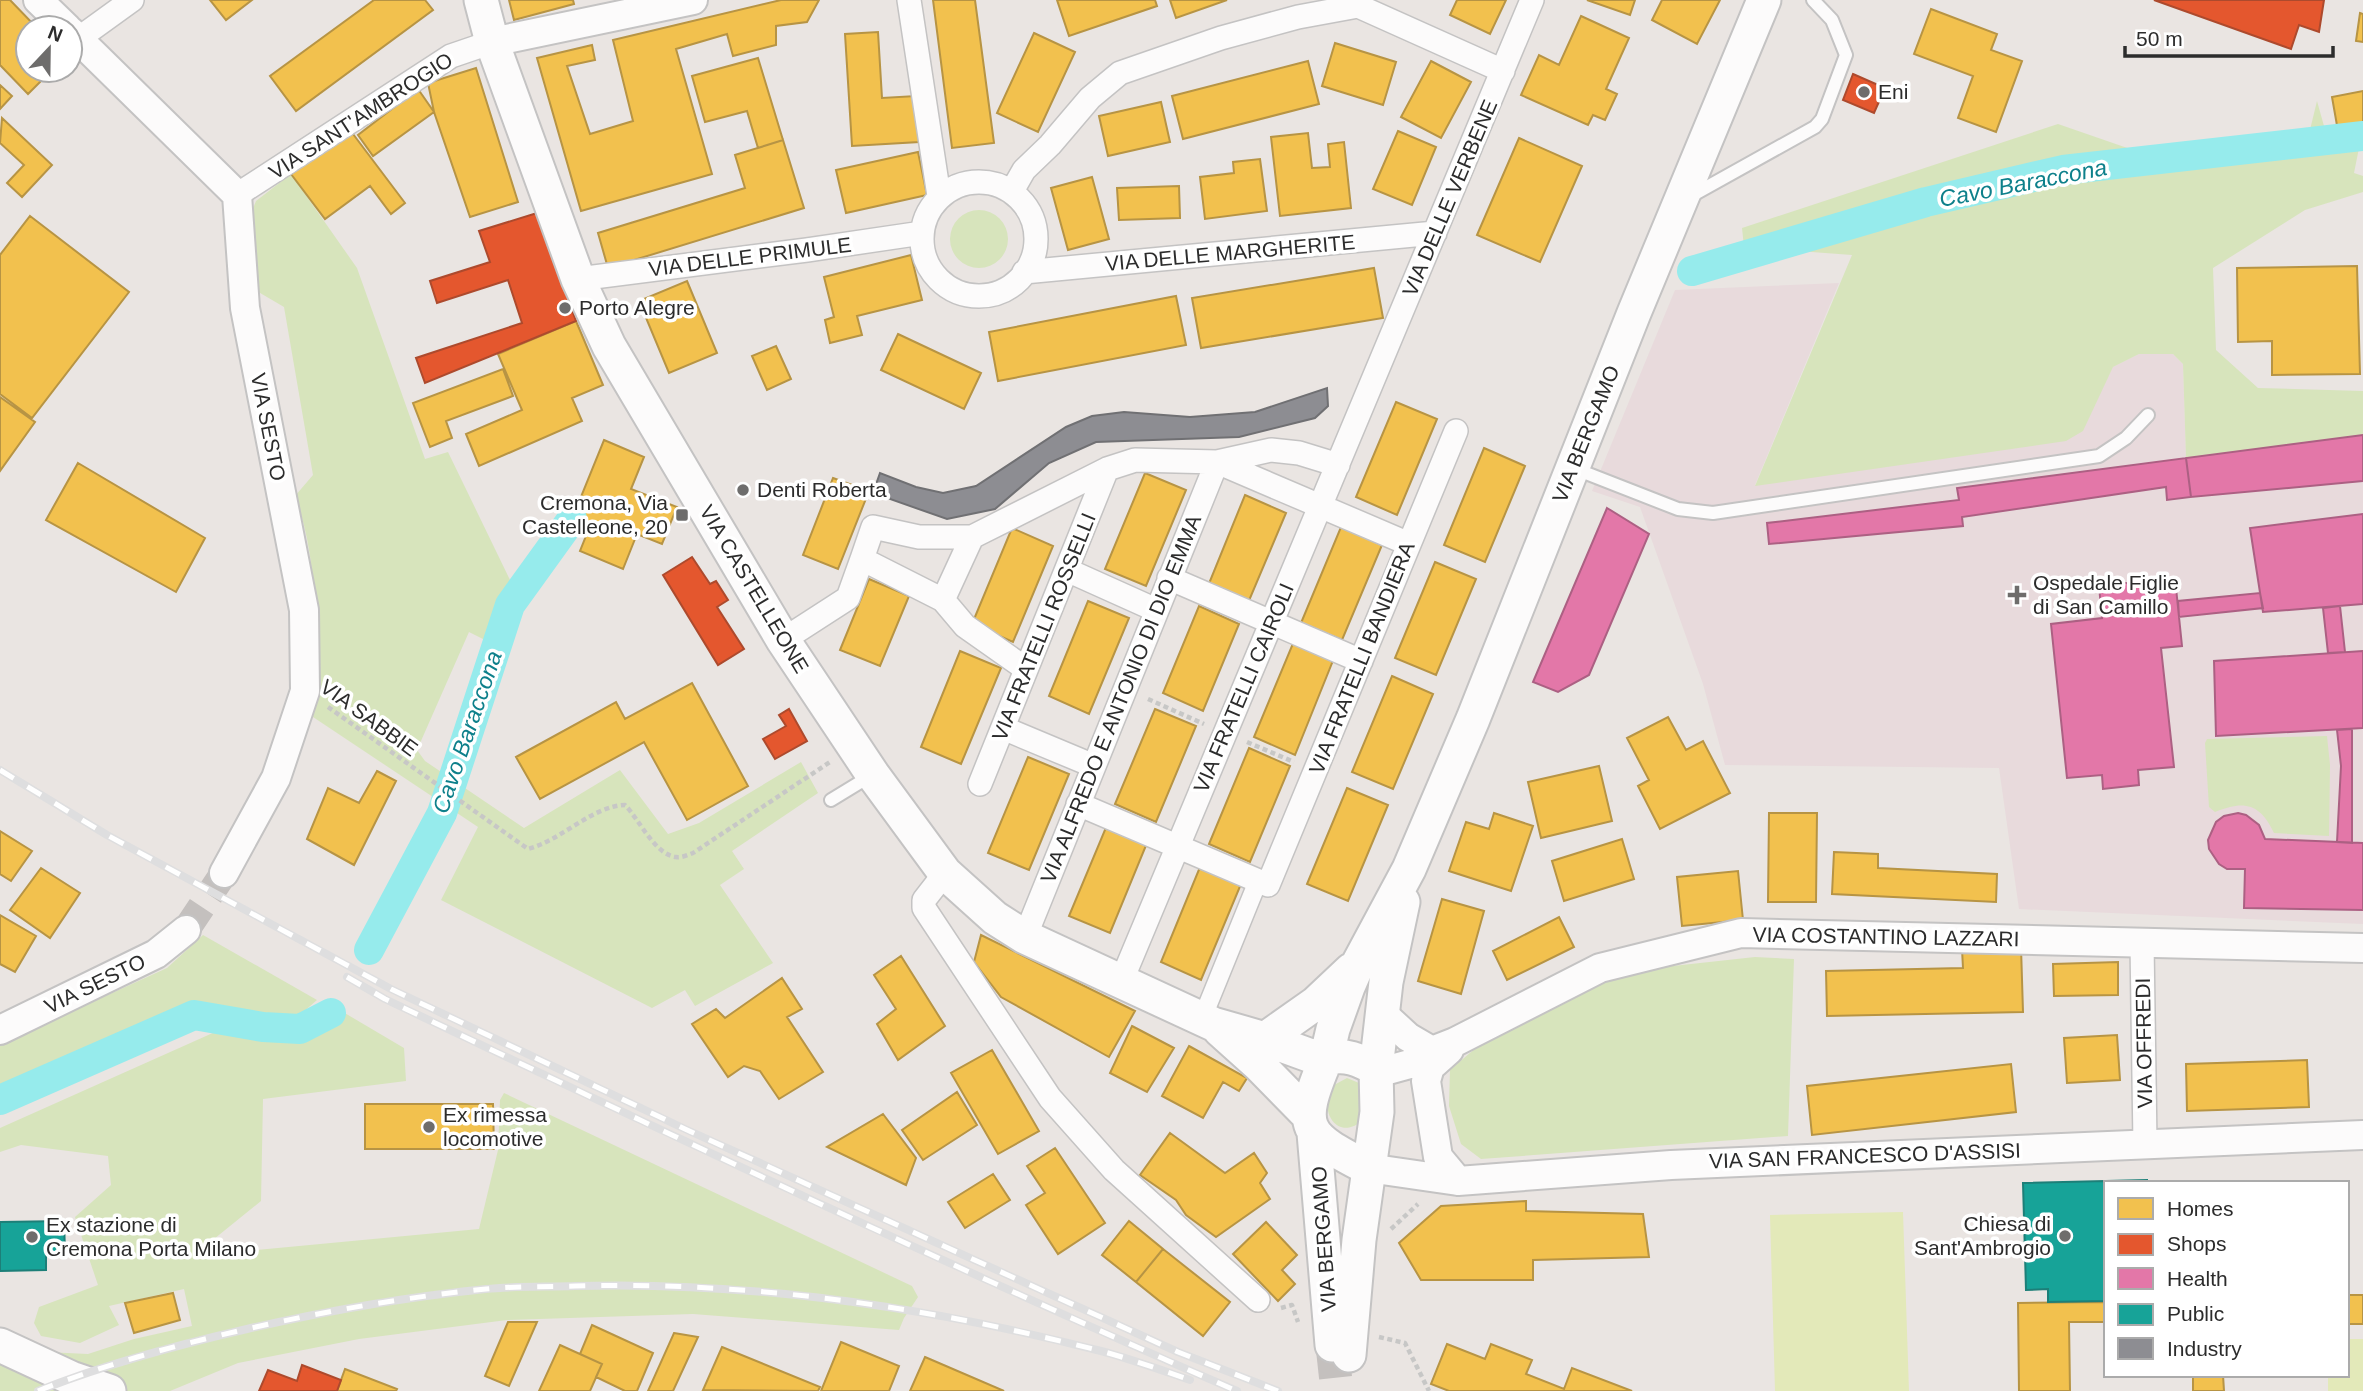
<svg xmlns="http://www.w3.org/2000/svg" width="2363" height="1391" viewBox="0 0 2363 1391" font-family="Arial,sans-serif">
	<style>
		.medical { fill: #e8dadc }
		.green { fill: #d7e4bc }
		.pitch { fill: #e3e9b9 }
		.homes { fill: #f2c14e; stroke: #b79444; stroke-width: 2 }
		.shops { fill: #e4572e; stroke: #ad4a2d; stroke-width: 2 }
		.health { fill: #e377a8; stroke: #ac6083; stroke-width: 2 }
		.public { fill: #17a398; stroke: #1d7f78; stroke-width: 2 }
		.industry { fill: #8d8d92; stroke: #707073; stroke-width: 2 }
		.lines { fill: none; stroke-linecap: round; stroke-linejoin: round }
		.canal { stroke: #96ebec; stroke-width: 30 }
		.tertiary-tunnel { stroke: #c4c0be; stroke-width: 28; stroke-dasharray: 28 14; stroke-linecap: butt }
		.secondary-tunnel { stroke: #c4c0be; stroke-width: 33; stroke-dasharray: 33 17; stroke-linecap: butt }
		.service-casing { stroke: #c4c3c3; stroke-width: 16 }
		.pedestrian-casing { stroke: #c4c3c3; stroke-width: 21 }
		.minor-casing { stroke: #c4c3c3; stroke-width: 26 }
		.tertiary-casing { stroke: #c4c3c3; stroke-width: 32 }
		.secondary-casing { stroke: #c4c3c3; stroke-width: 37 }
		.path { stroke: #c7c7c6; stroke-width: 4.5; stroke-dasharray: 5 3.5; stroke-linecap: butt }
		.service { stroke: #fcfbfb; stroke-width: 12 }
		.pedestrian { stroke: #fcfbfb; stroke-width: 18 }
		.minor { stroke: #fcfbfb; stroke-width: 23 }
		.tertiary { stroke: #fcfbfb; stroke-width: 28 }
		.secondary { stroke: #fcfbfb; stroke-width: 33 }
		.rail-casing { stroke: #dededf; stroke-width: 8 }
		.rail { stroke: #fff; stroke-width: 5; stroke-dasharray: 16; stroke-linecap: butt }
		.poi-dot { fill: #6e6d6c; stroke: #fff; stroke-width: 2.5 }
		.labels { text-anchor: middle; stroke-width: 7; stroke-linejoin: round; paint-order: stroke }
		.poi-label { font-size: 21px; fill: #2c2c2c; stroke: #fff; text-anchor: start }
		.street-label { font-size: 21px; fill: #2c2c2c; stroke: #fff }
		.water-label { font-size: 23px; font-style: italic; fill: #0e808b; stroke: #fff }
	</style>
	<rect width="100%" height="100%" fill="#eae5e2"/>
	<path class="medical" d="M1839,283L1755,485L2098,396L2113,367L2139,354H2173L2183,364L2186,458L2363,435V924L2019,909L1999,768L1725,765L1703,684L1640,507L1592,491L1675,290Z"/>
	<path class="green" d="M2317,101L2331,151L2359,148L2354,173L2363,176V192L2305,210L2213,268L2216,350L2258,388L2363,391V435L2186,458L2183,364L2173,354H2139L2113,367L2083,431L2066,441L1755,486L1852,255L1744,247L1742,228L2058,124L2136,151L2308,138Z
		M291,174L357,268L425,459L448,452L510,580L496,604L487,641L469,632L417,750L425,761L524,828L620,770L668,834L699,823L801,762L818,793L732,851L744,869L720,885L773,963L695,1006L685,990L652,1008L441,900L478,827L313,717C315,644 321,566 295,496L313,475L284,307L255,290L252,211L256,201Z
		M950 239a29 29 0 1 1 58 0a29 29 0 1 1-58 0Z
		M2327,736L2330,765L2329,836L2274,833C2260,803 2244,800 2215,812L2209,807L2205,743L2207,739Z
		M203,935L317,1000L294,1020L232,1009L183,1005L0,1086V1044L167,968Z
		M1755,957L1794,959L1788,1136L1481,1159L1461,1144L1449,1106L1450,1070L1505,1023L1627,971Z
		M343,1012L404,1048L406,1081L263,1099L261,1201L193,1256L479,1229L498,1150L500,1100L504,1093L912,1286L918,1297L904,1318L899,1330L693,1314L507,1320L359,1339L238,1363L170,1391H0V1354L25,1351L88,1354L134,1339L192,1326L184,1289L109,1306L119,1325L80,1343L41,1336L34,1323L39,1307L98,1285L75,1217L111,1185L108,1156L21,1145L0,1152V1128L215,1032L299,1041Z
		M1347,1078L1359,1083L1365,1090L1364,1119C1338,1144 1316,1110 1334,1085Z"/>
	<path class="pitch" d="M1903,1212L1909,1391H1775L1770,1215Z
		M2347,1339H2363V1391H2328V1375H2347Z"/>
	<path class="homes" d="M0,0H10L37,28H28V70H52L28,94L0,65Z
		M210,0H252L226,20Z
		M374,0H425L433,10L296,111L270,76Z
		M509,0H573L574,4L514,20Z
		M781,0H819L807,22L776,26V45L733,56L727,34L676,49L712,174L581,211L537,58L592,45L595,60L567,66L590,134L633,121L613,40Z
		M933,0H975L994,143L952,148Z
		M1057,0H1155L1157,6L1069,36Z
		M1170,0H1227L1176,18Z
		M1457,0H1506L1490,34L1450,15Z
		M1587,0H1635L1630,15Z
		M1662,0H1720L1697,44L1652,20Z
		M1931,9L1997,34L1991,50L2022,61L1996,132L1958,118L1973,76L1914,54Z
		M2360,13L2363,14V42L2356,41Z
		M1581,16L1629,38L1606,89L1617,94L1605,120L1593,115L1588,125L1521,95L1539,55L1559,65Z
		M878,32L882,98L916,96L919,142L852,146L845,34Z
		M1034,33L1075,52L1038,132L997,113Z
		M1335,43L1396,62L1383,105L1322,86Z
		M758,58L783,140L758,148L747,111L705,122L692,76Z
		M1308,61L1319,104L1183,139L1172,96Z
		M1431,61L1471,82L1441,138L1401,117Z
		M476,68L518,202L470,217L434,112L428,83Z
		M0,85L12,96L0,109Z
		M418,89L434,112L373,156L358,135Z
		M2363,91V127L2338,131L2332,97Z
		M1161,102L1170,142L1108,156L1099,116Z
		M2,118L52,165L22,197L7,183L24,165L0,143Z
		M350,130L405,203L391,214L370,186L325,219L291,174Z
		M1398,131L1436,147L1412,205L1373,189Z
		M1308,133L1312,168L1330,167L1328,144L1344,142L1351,208L1280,216L1271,137Z
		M1519,138L1582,166L1540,262L1477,235Z
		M783,140L804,208L608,268L598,233L745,188L735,155Z
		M918,152L927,195L846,213L836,170Z
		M1260,159L1267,211L1205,219L1200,177L1234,173L1233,162Z
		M1092,177L1109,239L1068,250L1051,188Z
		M1179,186L1180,218L1119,220L1117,188Z
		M30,216L129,292L32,418L0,394V255Z
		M911,255L922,300L857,316L862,335L830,343L825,320L834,317L824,277Z
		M2357,266L2360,374L2272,375V341L2238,342L2237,268Z
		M1374,268L1383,318L1201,348L1192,298Z
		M687,281L717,353L669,373L639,301Z
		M1176,296L1186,345L998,381L989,332Z
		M576,321L603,385L572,398L582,421L479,466L466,434L522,410L498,354Z
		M898,334L981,373L964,409L881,370Z
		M776,346L791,379L767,390L752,356Z
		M503,369L513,396L446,421L452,438L430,447L413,403Z
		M0,397L35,422L0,471Z
		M1396,402L1437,419L1397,515L1356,497Z
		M604,440L644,457L631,489L677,507L662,544L637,534L623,569L580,551L590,526L572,519Z
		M1484,448L1525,466L1485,562L1444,545Z
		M78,463L205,538L176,592L46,520Z
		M1145,473L1186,490L1146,586L1105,569Z
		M833,478L869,491L838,569L803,555Z
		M1245,495L1286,513L1248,603L1208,586Z
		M1341,527L1382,545L1342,640L1301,623Z
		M1012,528L1053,546L1013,642L972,624Z
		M1435,562L1476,579L1436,675L1395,658Z
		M869,579L909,596L880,666L840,650Z
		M1088,601L1129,618L1089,714L1049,696Z
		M1199,606L1239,624L1203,711L1163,693Z
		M1294,641L1334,658L1295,755L1254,737Z
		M960,651L1001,668L961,764L921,747Z
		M1392,676L1433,694L1393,789L1352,772Z
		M692,683L748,786L687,820L644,742L540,799L516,757L616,702L625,719Z
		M1155,709L1196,726L1156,822L1115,804Z
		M1668,717L1686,750L1703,741L1730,793L1660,829L1638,786L1649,780L1627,738Z
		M1249,748L1290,766L1250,862L1209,844Z
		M1028,757L1069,774L1029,870L988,853Z
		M1599,766L1612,821L1541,838L1528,782Z
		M377,771L396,781L354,865L307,839L328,788L359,803Z
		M1347,788L1388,805L1348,901L1307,884Z
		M1494,813L1533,826L1511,891L1449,871L1466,822L1489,829Z
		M1769,813H1817L1816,902H1768Z
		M1107,825L1147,843L1110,933L1069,916Z
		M0,831L32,851L11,881L0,874Z
		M1622,839L1634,879L1564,901L1552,861Z
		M1834,852L1878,854V868L1997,874L1996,902L1832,894Z
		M1200,867L1241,884L1201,980L1161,962Z
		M41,868L80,893L50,938L10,910Z
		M1738,871L1743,920L1682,926L1677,877Z
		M1442,899L1484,911L1461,994L1418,981Z
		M0,915L36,936L15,972L0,964Z
		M1559,917L1574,947L1507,980L1493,951Z
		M981,935L1135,1011L1109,1057L1001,997L974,962Z
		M2021,947L2023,1012L1827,1016L1826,971L1963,968L1962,949Z
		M901,956L945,1026L898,1060L877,1024L896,1009L874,975Z
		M2118,962V995L2054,996L2053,964Z
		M782,978L802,1009L787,1017L823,1072L779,1099L760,1071L744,1066L728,1077L692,1024L716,1009L725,1018Z
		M1132,1026L1174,1048L1147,1092L1110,1073Z
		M2117,1035L2120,1080L2067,1083L2064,1038Z
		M1189,1046L1247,1078L1239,1091L1223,1082L1203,1118L1162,1096Z
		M992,1050L1039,1131L998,1154L951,1073Z
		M2307,1060L2309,1107L2187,1111L2186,1064Z
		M2011,1064L2016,1112L1812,1135L1807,1086Z
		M957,1092L977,1125L923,1160L902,1130Z
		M365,1104H493L494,1149H365Z
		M883,1114L916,1158L906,1185L827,1147Z
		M1170,1133L1225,1173L1254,1153L1267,1173L1260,1183L1270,1199L1216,1237L1186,1215L1176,1200L1140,1175Z
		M1055,1148L1105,1223L1058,1254L1026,1205L1045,1193L1027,1166Z
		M993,1174L1010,1200L965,1228L948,1202Z
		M1526,1201V1211L1643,1214L1649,1257L1533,1260V1280H1421L1399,1243L1441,1206Z
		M1129,1221L1163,1249L1136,1282L1102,1255Z
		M1266,1222L1297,1255L1282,1270L1295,1284L1278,1301L1233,1254Z
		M1163,1249L1230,1302L1203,1336L1136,1282Z
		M173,1293L180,1320L134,1333L125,1303Z
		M2347,1295H2363V1324H2347Z
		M2106,1302V1322H2069L2070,1391H2019L2018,1303Z
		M508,1322H537L509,1386L485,1376Z
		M592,1325L653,1353L637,1391H625L596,1377L602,1364L580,1354Z
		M674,1333L698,1337L673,1391H648Z
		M841,1342L899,1366L889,1391H821Z
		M1447,1344L1485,1359L1491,1344L1532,1360L1526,1374L1564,1389L1572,1368L1632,1391H1449L1431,1384Z
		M560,1345L602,1364L590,1391H539Z
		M722,1347L820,1387L818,1391L703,1390Z
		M925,1357L1004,1391H910Z
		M345,1369L397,1389L396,1391H337Z
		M2193,1375H2223L2224,1391H2193Z"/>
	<path class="shops" d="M2154,0H2324L2319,32L2299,25L2291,49Z
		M1853,74L1885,88L1874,113L1843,100Z
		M537,213L576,321L425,383L416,358L522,323L508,280L437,303L430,281L490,262L479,231Z
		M692,557L710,584L716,581L728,600L717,607L744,649L718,665L663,575Z
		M789,709L807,741L775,759L763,739L786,726L779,715Z
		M302,1365L341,1380L337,1391H259L268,1370L297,1381Z"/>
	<path class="health" d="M2363,435V481L2191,497L2186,458Z
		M2186,458L2191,497L2167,500L2166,487L1962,517L1963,526L1769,544L1767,523L1959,500L1957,488Z
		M1607,508L1649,534L1589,675L1558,692L1533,682Z
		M2363,514V604L2263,612L2250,528Z
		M2175,578L2182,646L2161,648L2174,767L2138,770L2139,785L2103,789L2102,775L2067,778L2051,624L2102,618L2099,586Z
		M2260,593L2263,608L2179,617L2178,601Z
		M2340,606L2345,652L2328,653L2323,608Z
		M2363,651V728L2216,736L2214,661Z
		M2352,729V843L2337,842L2341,766L2337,730Z
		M2238,813L2246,815L2259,825L2265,839L2363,843V910L2244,908L2245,869H2227L2219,864L2209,849L2208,840L2216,822L2224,816Z"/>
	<path class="public" d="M2147,1180V1183H2106V1301L2048,1302V1289L2026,1290L2023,1183Z
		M64,1221L65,1252L46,1253V1270L0,1271V1222Z"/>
	<path class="industry" d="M1327,388L1328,406L1315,418L1239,437L1096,442L1049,463L995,509L947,519L873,493L880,473L916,487L943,493L976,486L1066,427L1092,416L1124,412L1190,417L1255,412Z"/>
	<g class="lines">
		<path class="canal" d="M1692,271L1926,202L2063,170L2363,136
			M369,950L442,813L510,605L572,519
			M0,1100L194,1015L263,1027L300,1029L331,1013"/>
		<path class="tertiary-tunnel" d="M186,930L224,873"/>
		<path class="secondary-tunnel" d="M1332,1345L1337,1391"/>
		<g class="service-casing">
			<path id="service" d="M1691,196L1815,127L1822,119L1846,55L1832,20L1813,0
				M1573,468L1678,509L1713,513L2099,456L2126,438L2148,415
				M831,800L872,775"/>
		</g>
		<g class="pedestrian-casing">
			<path id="pedestrian" d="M1202,1019L1258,881"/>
		</g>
		<g class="minor-casing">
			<path id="minor" d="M909,0L939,196
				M78,39L132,0
				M922 239a57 57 0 1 1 114 0a57 57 0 1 1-114 0Z
				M1012,191L1024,170L1050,145L1090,98L1120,73L1221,38L1298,17L1358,6L1503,71
				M237,195L451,56L492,42
				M1024,272L1435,233
				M578,279L807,250L922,233
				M1217,462L1409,544
				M1067,570L1156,610
				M1169,578L1361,661
				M943,600L972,537
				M783,640L848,598L862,559
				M1026,669L965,626L943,600L862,559L873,527L919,537H972L1107,469L1135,460L1217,462L1271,450L1299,453L1338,465
				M1003,728L1094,766
				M980,784L1107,469
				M1078,804L1268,885L1456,431
				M945,873L924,900V908L1050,1098L1114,1170L1258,1300
				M1025,937L1217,462
				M2142,943L2145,1144
				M1121,982L1532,0"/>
		</g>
		<g class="tertiary-casing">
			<path id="tertiary" d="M38,0L67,28
				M70,31L237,195L245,308L304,610L305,691L276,778L224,873
				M492,42L693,0
				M1383,1014L1408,1037L1432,1051
				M0,1030L156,954L186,930
				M1449,1050L1430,1067L1426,1081L1438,1157L1458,1181
				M1377,1073L1417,1062L1432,1051L1455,1042L1600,968L1741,933L2363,948
				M1368,1168L1458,1181L1671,1165L2363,1135"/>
		</g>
		<g class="secondary-casing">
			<path id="secondary" d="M481,0L492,42L578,279L609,346L783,640L873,775L945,873L995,918L1025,937L1213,1024L1265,1039L1325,1061
				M1220,1030L1259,1065L1309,1116
				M1265,1039L1316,1003L1351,970
				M1326,1059L1333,1029L1348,987L1358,964L1409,869L1473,719L1634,313L1764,0
				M1314,1133L1332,1345
				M1368,1168C1304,1135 1296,1129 1326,1059C1345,1053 1360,1060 1376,1069
				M0,1345L71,1378L109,1391
				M1349,1355L1359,1240L1377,1112L1376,1069L1386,982L1403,902"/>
		</g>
		<path class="path" d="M1148,699L1204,724
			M328,707L528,849C562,840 592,806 625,805C639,819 655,855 676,857C681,858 688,855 693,853L830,762
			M1247,742L1294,762
			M1391,1229L1418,1204
			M1281,1308L1292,1305L1298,1322
			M1379,1337L1405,1343L1429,1391"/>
		<use href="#service" class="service"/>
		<use href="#pedestrian" class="pedestrian"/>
		<use href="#minor" class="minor"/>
		<use href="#tertiary" class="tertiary"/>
		<use href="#secondary" class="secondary"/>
		<g class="rail-casing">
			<path id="rail" d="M0,770L107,835L391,989L685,1129L1178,1352L1278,1391
				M347,977L385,999C667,1134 950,1266 1237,1391
				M38,1391C105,1364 177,1345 247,1329C326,1311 406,1297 486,1289C515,1286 545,1287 575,1286C753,1281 928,1307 1101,1351C1131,1359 1161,1370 1190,1380"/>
		</g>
		<use href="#rail" class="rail"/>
	</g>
	<g class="poi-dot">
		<circle cx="1864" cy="92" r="7"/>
		<circle cx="565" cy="308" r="7"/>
		<circle cx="743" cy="490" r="7"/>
		<rect x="675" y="508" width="14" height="14" rx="3.5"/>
		<path d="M2013.5 584.5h7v7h7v7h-7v7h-7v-7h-7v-7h7z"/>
		<circle cx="429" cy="1127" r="7"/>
		<circle cx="2065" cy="1236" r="7"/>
		<circle cx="32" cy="1237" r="7"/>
	</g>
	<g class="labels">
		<g class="poi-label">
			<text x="1878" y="99">Eni</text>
			<text x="579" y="315">Porto Alegre</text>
			<text x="757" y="497">Denti Roberta</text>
			<text x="668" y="510" text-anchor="end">Cremona, Via<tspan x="668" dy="24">Castelleone, 20</tspan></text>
			<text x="2033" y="590">Ospedale Figlie<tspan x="2033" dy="24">di San Camillo</tspan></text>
			<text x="443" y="1122">Ex rimessa<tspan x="443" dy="24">locomotive</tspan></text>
			<text x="2051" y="1231" text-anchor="end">Chiesa di<tspan x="2051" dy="24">Sant'Ambrogio</tspan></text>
			<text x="46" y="1232">Ex stazione di<tspan x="46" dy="24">Cremona Porta Milano</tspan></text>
		</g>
		<g class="street-label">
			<text transform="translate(361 116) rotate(-33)" y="7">VIA SANT'AMBROGIO</text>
			<text transform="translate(1450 198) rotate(-67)" y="7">VIA DELLE VERBENE</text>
			<text transform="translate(1230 253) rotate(-5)" y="7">VIA DELLE MARGHERITE</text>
			<text transform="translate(750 257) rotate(-7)" y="7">VIA DELLE PRIMULE</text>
			<text transform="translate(268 427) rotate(79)" y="7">VIA SESTO</text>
			<text transform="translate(1586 434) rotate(-68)" y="7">VIA BERGAMO</text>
			<text transform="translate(754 589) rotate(59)" y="7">VIA CASTELLEONE</text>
			<text transform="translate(1044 627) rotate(-68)" y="7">VIA FRATELLI ROSSELLI</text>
			<text transform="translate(1362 658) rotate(-68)" y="7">VIA FRATELLI BANDIERA</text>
			<text transform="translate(1244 688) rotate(-67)" y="7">VIA FRATELLI CAIROLI</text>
			<text transform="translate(1121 699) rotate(-68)" y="7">VIA ALFREDO E ANTONIO DI DIO EMMA</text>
			<text transform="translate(369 718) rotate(36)" y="7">VIA SABBIE</text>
			<text transform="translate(1886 937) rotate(1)" y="7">VIA COSTANTINO LAZZARI</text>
			<text transform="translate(95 984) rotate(-26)" y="7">VIA SESTO</text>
			<text transform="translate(2144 1043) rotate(-91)" y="7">VIA OFFREDI</text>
			<text transform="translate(1865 1156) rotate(-2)" y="7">VIA SAN FRANCESCO D'ASSISI</text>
			<text transform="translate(1324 1239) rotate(-94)" y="7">VIA BERGAMO</text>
		</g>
		<g class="water-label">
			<text transform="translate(2023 183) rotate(-11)" y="8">Cavo Baraccona</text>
			<text transform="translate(467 732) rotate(-71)" y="8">Cavo Baraccona</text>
		</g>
	</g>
	<rect x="2104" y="1181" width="245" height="196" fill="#ffffff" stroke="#ababab" stroke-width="2"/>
	<rect x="2118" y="1198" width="35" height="21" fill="#f2c14e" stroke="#ababab" stroke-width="2"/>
	<text x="2167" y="1216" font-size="21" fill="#2c2c2c">Homes</text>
	<rect x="2118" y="1234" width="35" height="21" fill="#e4572e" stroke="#ababab" stroke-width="2"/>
	<text x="2167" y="1251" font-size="21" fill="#2c2c2c">Shops</text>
	<rect x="2118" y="1268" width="35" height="21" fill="#e377a8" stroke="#ababab" stroke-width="2"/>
	<text x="2167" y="1286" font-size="21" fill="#2c2c2c">Health</text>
	<rect x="2118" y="1304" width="35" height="21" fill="#17a398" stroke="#ababab" stroke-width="2"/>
	<text x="2167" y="1321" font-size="21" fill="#2c2c2c">Public</text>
	<rect x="2118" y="1338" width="35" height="21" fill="#8d8d92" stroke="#ababab" stroke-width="2"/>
	<text x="2167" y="1356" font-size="21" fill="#2c2c2c">Industry</text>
	<g transform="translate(49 49) rotate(22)"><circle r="33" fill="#ffffff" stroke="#ababab" stroke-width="2"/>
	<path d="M0-5L12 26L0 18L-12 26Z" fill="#6e6d6c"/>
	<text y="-10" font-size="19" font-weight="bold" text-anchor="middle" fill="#2c2c2c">N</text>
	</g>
	<path d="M2125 46v10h208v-10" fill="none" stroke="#2c2c2c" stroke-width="3.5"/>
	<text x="2136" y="46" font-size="21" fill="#2c2c2c" stroke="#ffffff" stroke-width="5" paint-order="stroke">50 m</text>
</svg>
